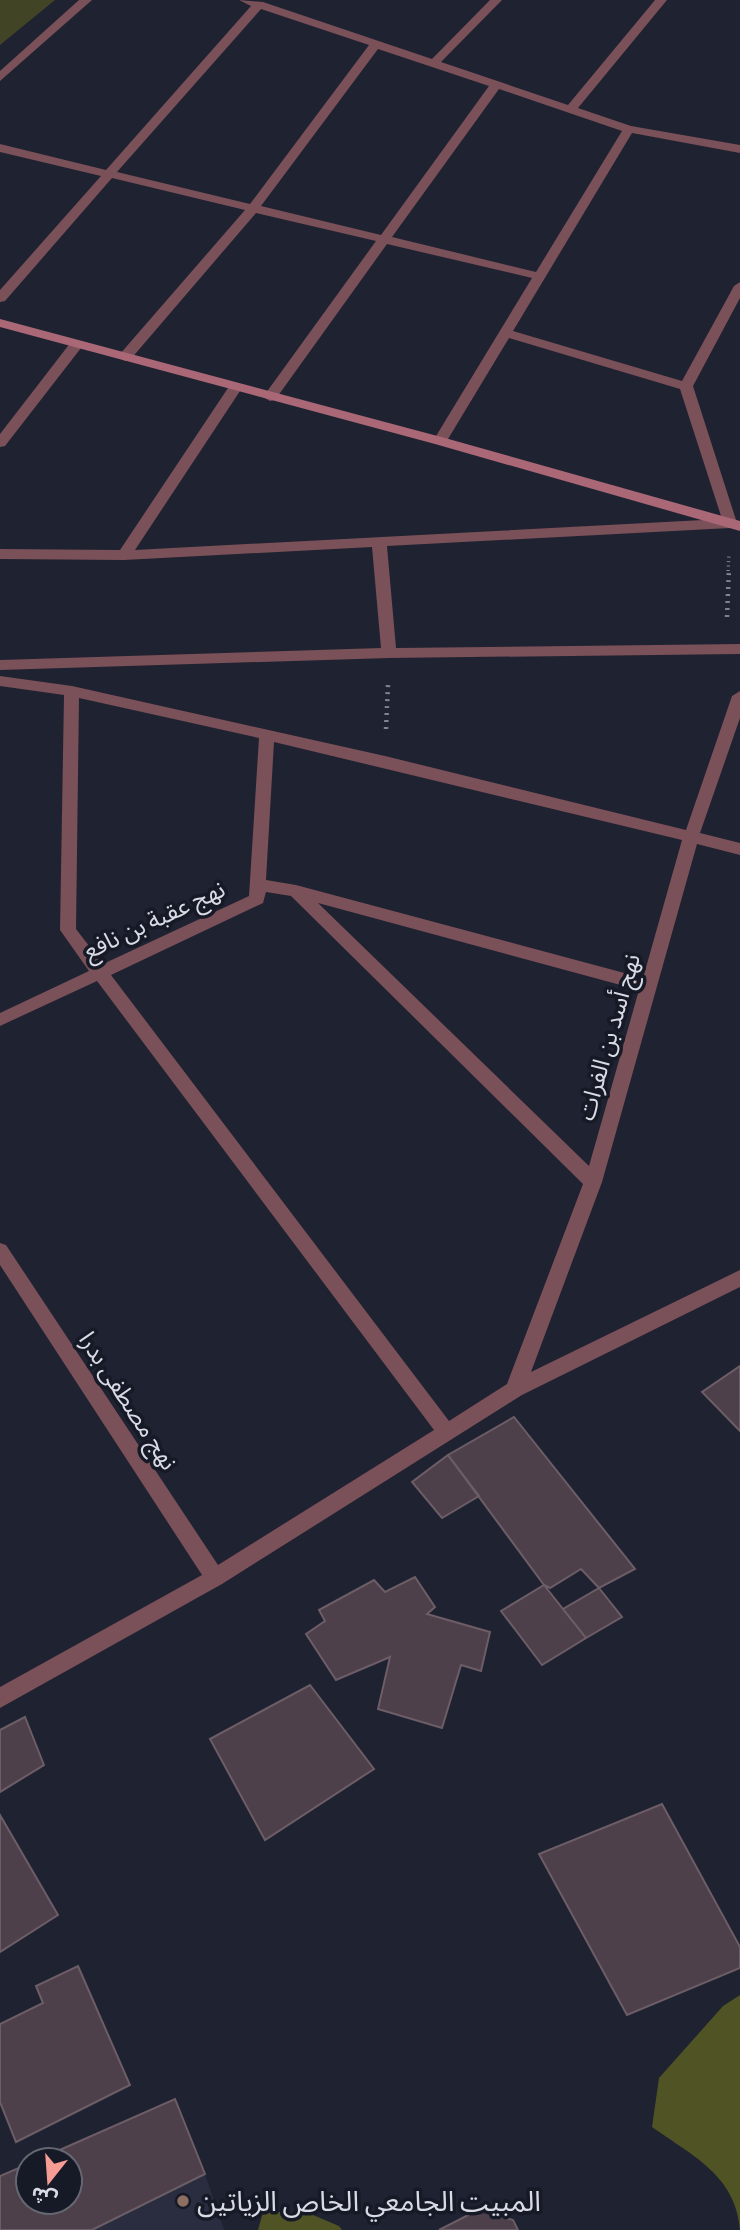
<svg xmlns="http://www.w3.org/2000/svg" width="740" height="2230" viewBox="0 0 740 2230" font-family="Manrope,'Noto Sans Arabic',sans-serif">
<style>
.built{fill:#292d3f}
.green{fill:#414425}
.forest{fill:#505324}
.building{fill:#4e404a;stroke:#6c5d67;stroke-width:2}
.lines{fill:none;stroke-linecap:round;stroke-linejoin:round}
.path-far1{stroke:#81848f;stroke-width:3.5;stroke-dasharray:1 3.5;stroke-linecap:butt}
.path{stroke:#81848f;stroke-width:4.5;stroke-dasharray:2 5;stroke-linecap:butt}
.street{fill:#7a5059;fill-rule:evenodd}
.secondary{fill:#aa6877;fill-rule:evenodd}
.education-dot{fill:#8d6e63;stroke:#161926;stroke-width:2.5}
.labels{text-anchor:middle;stroke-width:7;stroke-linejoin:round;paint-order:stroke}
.street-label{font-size:24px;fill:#d8dae4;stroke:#161926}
.near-poi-label{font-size:28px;fill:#d8dae4;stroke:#161926;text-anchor:start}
</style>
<rect width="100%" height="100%" fill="#1f2230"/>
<path class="built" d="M205,2174L224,2230H92L97,2227Z"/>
<path class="green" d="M0,0H55L0,45Z"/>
<path class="forest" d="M740,1995V2230C736,2176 693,2156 652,2127L659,2078L723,2006Z
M263,2212H306L339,2226L342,2230H258Z"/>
<path class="building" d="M740,1366V1431L702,1392Z
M514,1417L635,1569L599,1588L581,1569L550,1588L544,1585L448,1455Z
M448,1455L479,1496L442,1518L412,1482Z
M415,1577L435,1607L427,1614L490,1632L481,1671L461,1665L442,1728L378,1709L390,1657L336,1680L306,1634L325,1621L319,1610L374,1580L385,1592Z
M544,1585L586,1638L542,1665L501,1611Z
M599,1588L622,1617L586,1638L563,1609Z
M310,1685L374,1769L265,1840L210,1739Z
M25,1717L44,1765L0,1792V1730Z
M662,1804L740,1947V1968L627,2015L539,1854Z
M0,1815L58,1915L0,1952Z
M78,1966L130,2085L16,2142L0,2102V2024L43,2003L36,1986Z
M175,2099L205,2174L92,2230H0V2176L28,2164V2202H70V2160H37Z
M478,2210L513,2220L518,2230H439Z"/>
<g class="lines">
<path class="path-far1" d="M728,571L729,555"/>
<path class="path" d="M727,617L729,569
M386,729L388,685"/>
<path class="street" d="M79,0H92L0,81V71Z
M239,0L263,2L432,59L490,0H502L441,62L568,105L655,0H667L578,108L631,126L740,145V153L632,133L513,331L682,381L734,286L740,282V298L693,386L737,523L730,528L387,546L396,648L740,644V654L389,658L0,670V660L381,648L372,547L124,560L0,559V549L120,550L230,385L235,384L242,388L135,550L722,519L680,389L509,338L445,444H435L433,441L532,278L387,244L275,400L270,401L263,397L376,241L256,213L130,360L125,361L118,357L120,354L245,210L112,178L5,301L0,302V290L101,176L0,152V144L106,170L251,6ZM261,9L369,45L250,204L117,172ZM378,49L489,86L381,235L261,206ZM499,89L622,131L536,272L392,237Z
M76,341L81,342V348L5,446L0,447V434L71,342Z
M0,676L72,686L385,756L686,830L732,696L740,691V718L700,833L740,843V855L697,844L602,1182L531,1372L740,1270V1287L522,1395L222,1584L0,1708V1687L202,1575L0,1265V1243L6,1245L218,1565L434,1430L97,981L0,1026V1013L89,971L60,930L64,695L0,686ZM79,698L259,738L249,896L103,964L76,929ZM274,742L682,840L643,978L296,885L266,880ZM266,892L291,896L583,1184L507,1384L449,1421L111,975L263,903ZM318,903L639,990L589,1166Z"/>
<path class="secondary" d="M0,319L445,438L740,521V531L435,444L0,327Z"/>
</g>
<circle class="education-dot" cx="183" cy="2201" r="7"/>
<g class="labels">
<g class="street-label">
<text transform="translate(154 920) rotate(-25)" y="8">نهج عقبة بن نافع</text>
<text transform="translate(609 1037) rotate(-74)" y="8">نهج أسد بن الفرات</text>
<text transform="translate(128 1401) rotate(57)" y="8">نهج مصطفى بدرا</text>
</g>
<g class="near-poi-label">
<text x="197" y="2211">المبيت الجامعي الخاص الزياتين</text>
</g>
</g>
<g transform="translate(49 2181) rotate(197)"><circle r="33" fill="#161926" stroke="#646672" stroke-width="2"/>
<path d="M0-5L12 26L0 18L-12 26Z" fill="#f59c95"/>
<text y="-10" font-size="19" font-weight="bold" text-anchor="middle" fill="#d8dae4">ش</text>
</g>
</svg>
